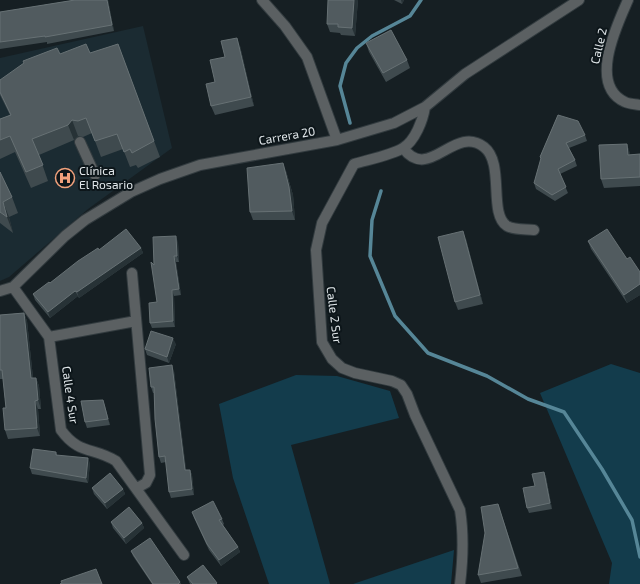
<svg xmlns="http://www.w3.org/2000/svg" width="640" height="584" viewBox="0 0 640 584" font-family="'Exo 2',sans-serif">
<style>
.built{fill:#1b2b32}
.green{fill:#133c4c}
.lines{fill:none;stroke-linecap:round;stroke-linejoin:round}
.stream{stroke:#568697;stroke-width:3.5}
.minor-casing{stroke:#323b3f;stroke-width:12}
.minor{stroke:#5b6062;stroke-width:10}
.wall{fill:#3f4a4e}
.shaded-wall{fill:#273236}
.building{fill:#515b5f;stroke:#677174}
.labels{text-anchor:middle;stroke-width:4;stroke-linejoin:round;paint-order:stroke}
.street-label{font-size:12px;fill:#e1e7ea;stroke:#0d161a}
.poi-label{font-size:12px;fill:#e1e7ea;stroke:#0d161a;text-anchor:start}
</style>
<rect width="100%" height="100%" fill="#161f23"/>
<path class="built" d="M143,26L172,148L88,209L9,277L0,281V58Z"/>
<path class="green" d="M611,364L640,373V584H609L612,563L540,393Z
M296,375L337,376L390,391L399,418L291,445L330,584H269L233,478L219,404Z
M454,550L451,584H353Z"/>
<g class="lines">
<path class="stream" d="M350,123L340,86L346,63L357,48L372,36L410,16L421,0
M381,191L372,220L370,256L395,316L428,353L487,376L528,399L564,412L602,469L632,520L640,557"/>
<defs>
<path id="minor" d="M262,0L285,26L307,57L337,140
M628,0C617,25 588,85 625,102C629,104 635,104 640,105
M425,107C423,120 415,141 403,148C392,155 367,160 354,164L322,223L316,250L322,342L332,359L342,368L355,373L392,381L401,385L407,394L415,415L460,510C464,535 463,559 460,584
M80,142L95,175
M403,148C429,183 454,124 484,147C505,163 488,214 507,226C514,230 527,229 534,230
M132,273L150,475L146,483L137,488
M13,287L49,337L61,430C79,455 94,447 116,461L184,555
M0,291L13,287L65,236L85,220L131,192L160,179L200,165L337,140L394,123L425,107L465,74L579,0
M49,337L136,321"/>
</defs>
<use href="#minor" class="minor-casing"/>
<use href="#minor" class="minor"/>
</g>
<path class="wall" d="M75,0H108L114,31L47,44V42L0,49V12Z
M358,0L355,36L341,35L340,33L330,32L327,24Z
M394,0H404L402,4Z
M366,43L407,60L410,68L386,82L369,52Z
M118,44L160,157L138,168L136,165L130,167L123,149L101,157L92,133L83,137L78,136L74,140L39,155L48,181L31,188L15,152L0,159V119L10,115L0,95V80L60,54L90,53Z
M240,46L254,106L215,115L211,106L215,82L225,57Z
M558,115L585,135L587,141L569,148L575,160L577,166L560,174L568,193L555,201L536,189L534,183L541,160L540,157Z
M627,144L630,155L640,154V186L604,188L601,179Z
M286,171L293,195L295,220H253L250,212Z
M0,172L12,197L18,213L9,217L13,233L0,223Z
M466,239L483,304L458,310L455,302Z
M588,241L640,272V295L627,303L591,249Z
M178,242L179,262H176L181,295L174,296L175,327L152,328L150,323L157,302L154,265Z
M141,248L143,253L79,298L78,296L50,318L35,300L33,294L50,283L99,250Z
M24,313L27,321L33,378H36L39,386L41,409H38L40,436L8,439L5,430L6,408L3,379H0V315Z
M176,344L169,363L147,355L145,349Z
M174,371L186,470H190L192,475L194,495L171,498L169,492L166,462L161,463L159,457L154,393H153L151,387Z
M103,400L105,406L110,425L87,428L85,422Z
M56,452L57,455L90,463L88,483L32,474L30,468Z
M544,472L546,477L552,509L529,513L527,508L535,486Z
M92,488L123,489L125,494L107,509L94,494Z
M498,504L522,576L481,583L478,575Z
M192,512L222,519L224,524L223,525L238,547L240,552L221,566L209,550L194,518Z
M111,522L142,523L144,528L126,544L113,528Z
M131,551L180,582L181,584H152L133,556Z
M187,577L218,584H190Z"/>
<path class="shaded-wall" d="M107,0H108L114,31L112,25Z
M354,0H358L355,36L352,28Z
M401,0H404L402,4Z
M237,38L240,46L254,106L251,97Z
M72,120L78,136L74,140L68,125Z
M627,144L630,153L631,163L628,155Z
M283,163L286,171L293,195L295,220L292,211Z
M3,202L9,217L13,233L7,217Z
M463,231L466,239L483,304L480,295Z
M176,236L178,242L179,262L177,256Z
M141,248L143,253L79,298L77,292Z
M174,256L176,262L181,295L179,289Z
M640,284V295L627,303L624,295Z
M172,290L174,296L175,327L173,321Z
M75,291L78,296L50,318L48,312Z
M24,313L27,321L34,387L31,378Z
M173,338L176,344L169,363L167,357Z
M172,365L174,371L187,476L185,470Z
M36,378L39,386L41,409L38,400Z
M103,400L105,406L110,425L108,419Z
M35,401L38,409L40,436L37,428Z
M88,458L90,463L88,483L86,478Z
M190,470L192,475L194,495L192,489Z
M544,472L546,477L552,509L550,503Z
M123,489L125,494L107,509L105,503Z
M142,523L144,528L126,544L124,538Z
M238,547L240,552L221,566L219,560Z"/>
<path class="building" d="M75,0H107L112,25L45,37V36L0,42V12Z
M328,0H354L352,28L338,27V24H327Z
M391,30L407,60L383,73L366,43Z
M237,38L251,97L211,106L206,84L215,82L210,60L225,57L221,41Z
M86,44L90,53L118,44L154,141L132,153L130,149L124,152L117,134L95,141L86,118L78,121L72,120L68,125L32,139L43,165L26,172L10,136L0,140V119L11,115L0,92V80L24,63L23,61L57,48L60,54Z
M558,115L578,121L585,135L566,143L575,160L558,169L566,187L552,195L534,183L541,158L540,157Z
M627,144L628,155L640,154V177L601,179L599,145Z
M283,163L289,187L292,211L250,212L247,168Z
M0,172L12,197L3,202L7,217L0,212Z
M126,229L141,248L77,292L75,291L48,312L33,294L49,282L50,283L78,261L98,248L99,250Z
M607,229L627,259L630,257L640,272V284L624,295L588,241Z
M463,231L480,295L455,302L438,237Z
M176,236L177,256H174L179,289L172,290L173,321L150,323L149,303L157,302L151,262L154,265L153,237Z
M24,313L31,378H36L38,400L35,401L37,428L5,430L3,408H6L2,370H0V315Z
M151,331L173,338L167,357L145,349Z
M172,365L185,470H190L192,489L169,492L165,456L159,457L155,419L154,387H151L149,368Z
M103,400L108,419L85,422L81,401Z
M33,449L56,452V455L88,458L86,478L30,468Z
M544,472L550,503L527,508L523,488L535,486L532,474Z
M110,473L123,489L105,503L92,488Z
M213,501L222,519L219,520L238,547L219,560L207,544L192,512Z
M498,504L518,568L478,575L485,533L481,507Z
M129,507L142,523L124,538L111,522Z
M150,538L180,582L178,584H153L131,551Z
M203,565L217,583L216,584H193L187,577Z
M96,569L102,584H60L62,583L61,581Z"/>
<defs>
<symbol id="hospital-ring" viewBox="-11 -11 22 22"><circle r="9.5" fill="#0d161a" stroke="#f1a17c" stroke-width="1.5"/><path d="M-5-5h3v3.5h4V-5h3V5h-3V1.5h-4V5h-3Z" fill="#f1a17c"/></symbol>
</defs>
<g fill-rule="evenodd">
<use href="#hospital-ring" x="54" y="167" width="22" height="22"/>
</g>
<g class="labels">
<g class="street-label">
<text transform="translate(599 46) rotate(-77)" y="4">Calle 2</text>
<text transform="translate(287 136) rotate(-10)" y="4">Carrera 20</text>
<text transform="translate(334 315) rotate(83)" y="4">Calle 2 Sur</text>
<text transform="translate(70 395) rotate(82)" y="4">Calle 4 Sur</text>
</g>
<g class="poi-label">
<text x="79" y="175">Clínica<tspan x="79" dy="14">El Rosario</tspan></text>
</g>
</g>
</svg>
